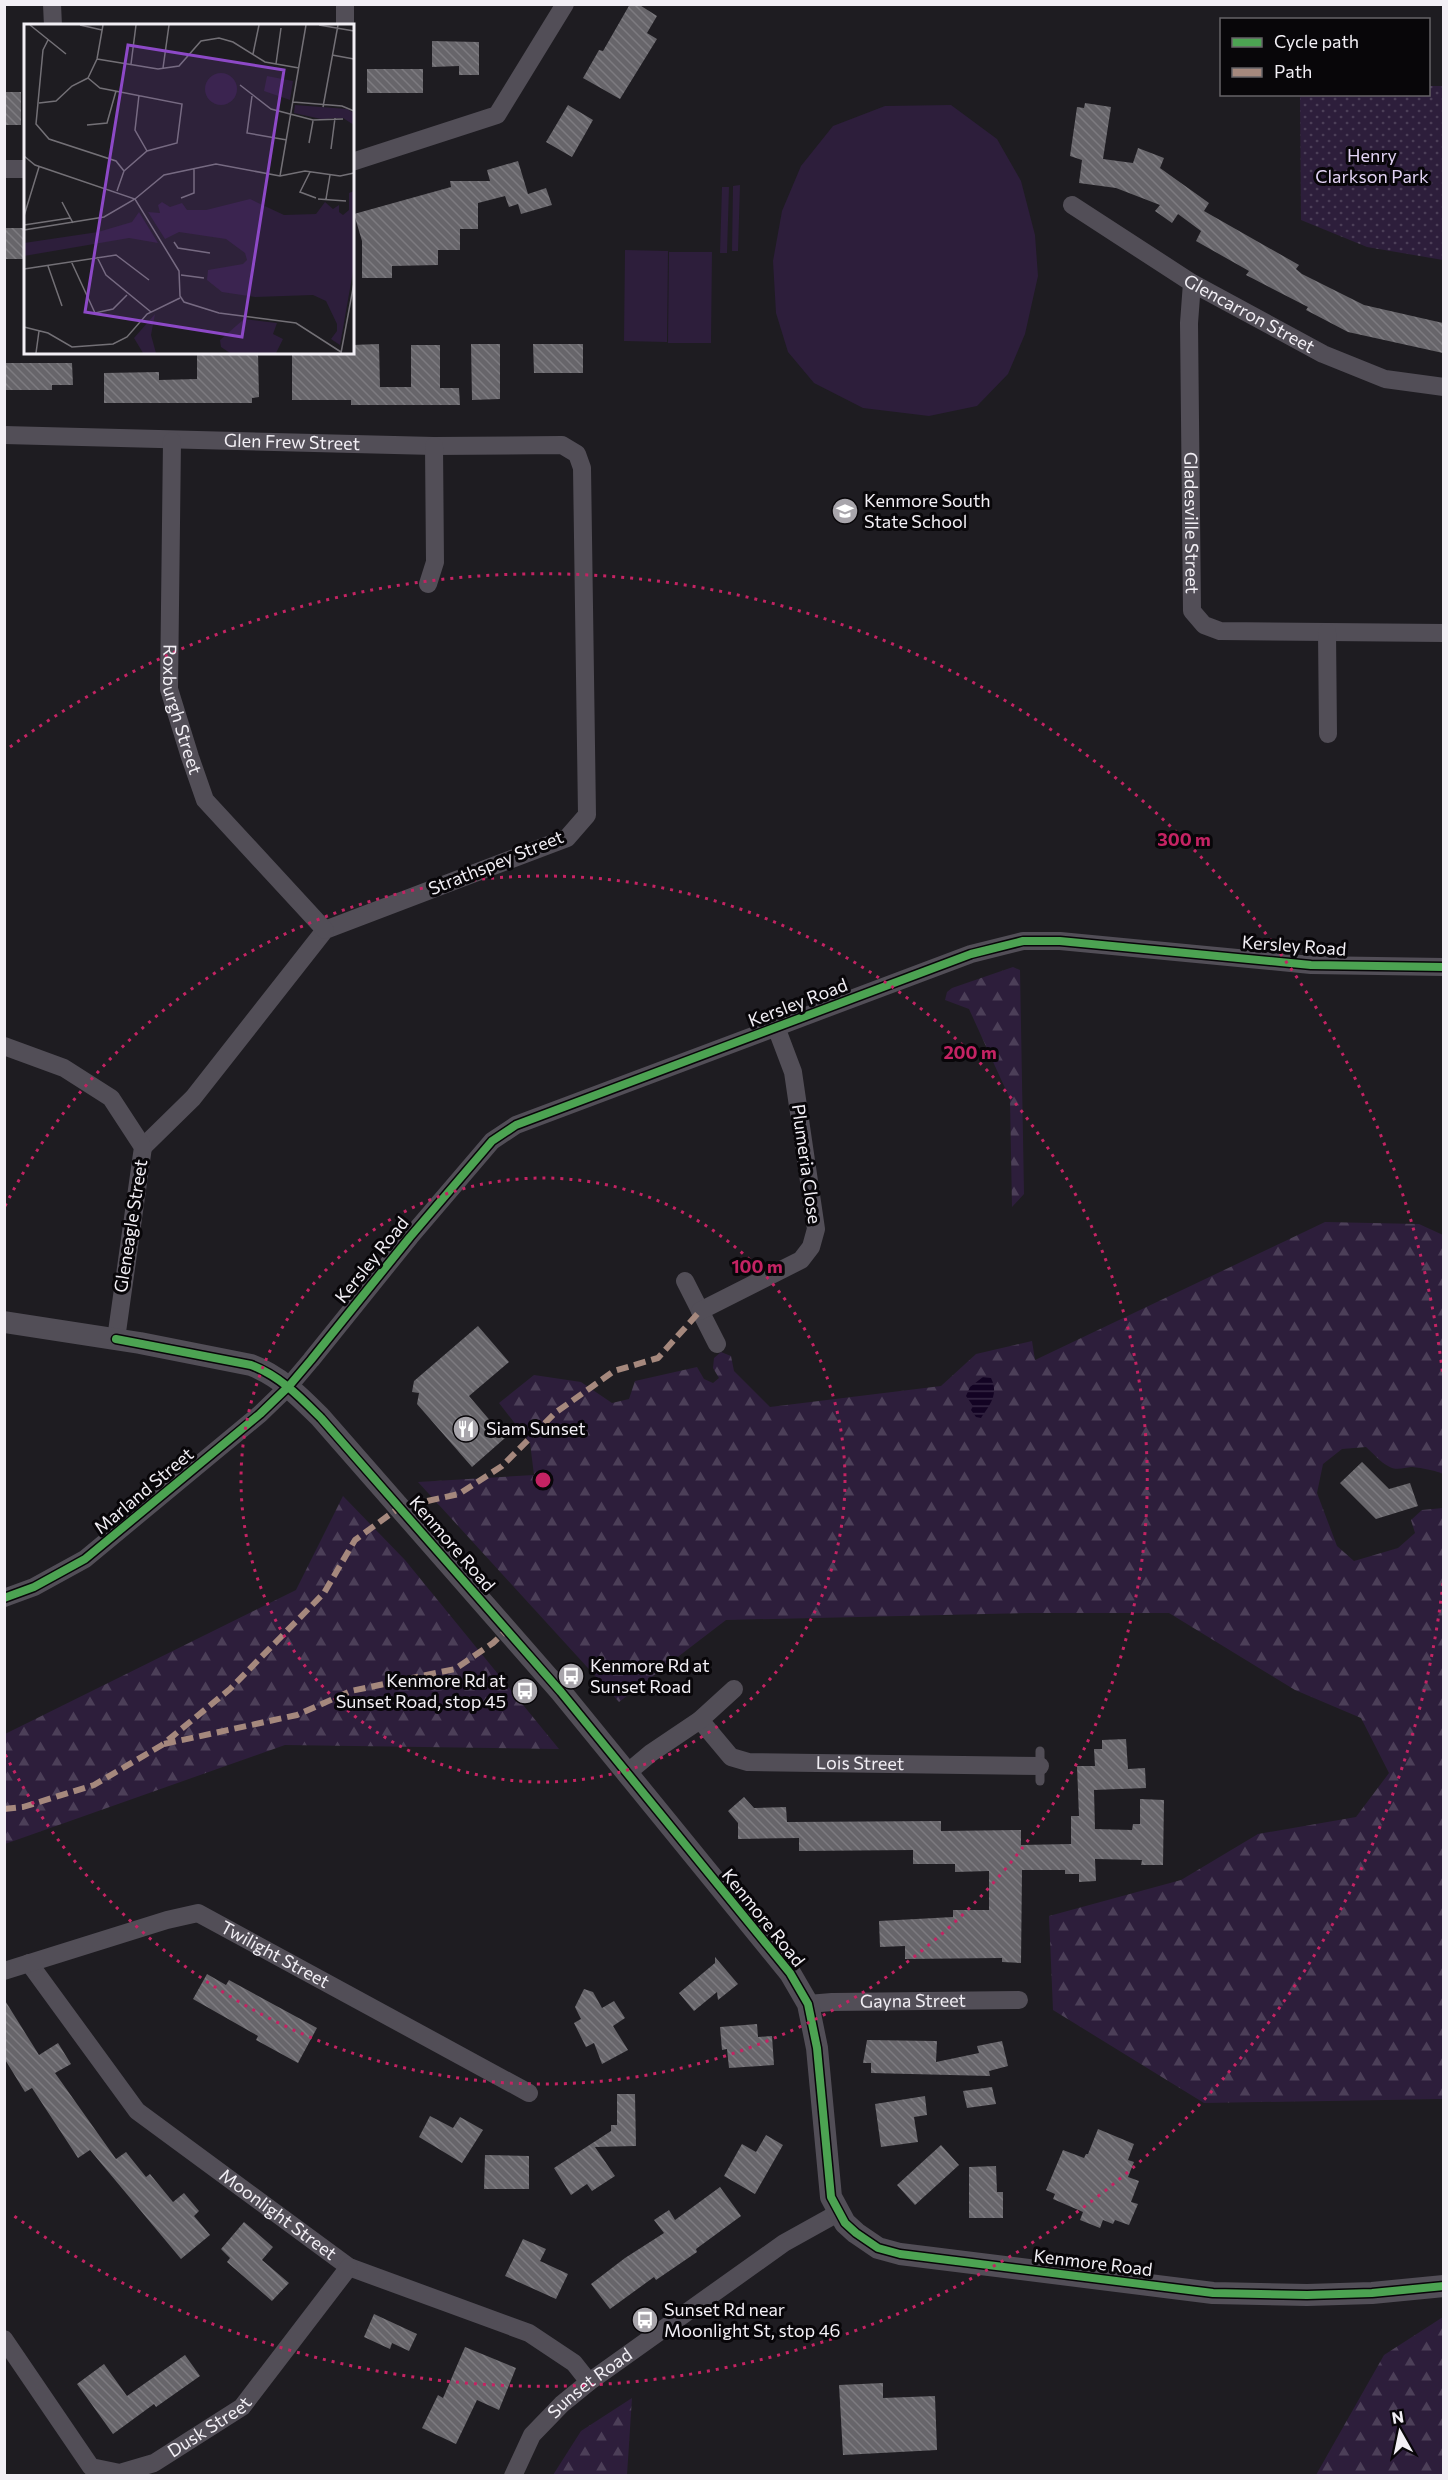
<svg xmlns="http://www.w3.org/2000/svg" width="1448" height="2480" viewBox="0 0 1448 2480" font-family="Commissioner,sans-serif">
<style>
.forest{fill:url(#forest-firs)}
.park{fill:url(#park-dots)}
.pitch{fill:#2d1e3b}
.water{fill:url(#water-rules)}
.building{fill:url(#building-back-hatch)}
.lines{fill:none;stroke-linecap:round;stroke-linejoin:round}
.service{stroke:#524e57;stroke-width:9}
.minor{stroke:#524e57;stroke-width:18}
.tertiary{stroke:#524e57;stroke-width:22}
.quiet{stroke:#a5887d;stroke-width:6;stroke-dasharray:12 6;stroke-linecap:butt}
.cycleway-casing{stroke:#080609;stroke-width:11}
.cycleway{stroke:#4ca352;stroke-width:8}
.ring{fill:none;stroke:#c42363;stroke-width:3;stroke-dasharray:3 6}
.labels{text-anchor:middle;stroke-width:6;stroke-linejoin:round;paint-order:stroke}
.park-label{font-size:18px;fill:#e2d3f4;stroke:#080609}
.street-label{font-size:18px;fill:#f2eff5;stroke:#080609}
.poi-label{font-size:18px;fill:#f2eff5;stroke:#080609;text-anchor:start}
.inset-road{fill:none;stroke:#737076;stroke-width:1.5}
.view{fill:#8d49c7;fill-opacity:0.15;stroke:#8d49c7;stroke-width:3}
.inset-edge{fill:none;stroke:#f2eff5;stroke-width:3}
.centre{fill:#c42363;stroke:#080609;stroke-width:3}
.ring-label{font-size:18px;text-anchor:middle;font-weight:bold;fill:#c42363;stroke:#080609;stroke-width:6;stroke-linejoin:round;paint-order:stroke}
</style>
<defs>
<pattern id="forest-firs" width="22" height="20" patternUnits="userSpaceOnUse" patternTransform="scale(1.5)"><rect width="22" height="20" fill="#2d1e3b"/><path d="M5 1l3.5 6h-7zM16 11l3.5 6h-7z" fill="#4c3f58"/></pattern>
<pattern id="park-dots" width="8" height="8" patternUnits="userSpaceOnUse" patternTransform="scale(1.5)"><rect width="8" height="8" fill="#2d1e3b"/><path d="M2 2h.1M6 6h.1" fill="none" stroke="#4c3f58" stroke-width="1.8" stroke-linecap="round"/></pattern>
<pattern id="water-rules" width="6" height="5" patternUnits="userSpaceOnUse" patternTransform="scale(1.5)"><rect width="6" height="5" fill="#130323"/><path d="M0 2.5h6" fill="none" stroke="#362844"/></pattern>
<pattern id="building-back-hatch" width="6" height="6" patternUnits="userSpaceOnUse" patternTransform="scale(1.5)"><rect width="6" height="6" fill="#67656a"/><path d="M-1 5l2 2M0 0l6 6M5-1l2 2" fill="none" stroke="#7d7b80"/></pattern>
</defs>
<rect width="100%" height="100%" fill="#1e1c21"/>
<path class="forest" d="M1013,967L1020,970L1024,1194L1012,1207L1010,1099L969,1009L945,1000L947,992L952,988Z
M1325,1222L1419,1224L1443,1235V1474C1438,1471 1418,1467 1411,1467C1404,1468 1395,1471 1388,1466C1380,1462 1373,1453 1366,1447L1342,1449L1323,1464L1317,1493L1337,1546L1354,1561L1398,1548L1415,1533L1411,1520L1422,1510L1443,1508V2099L1204,2103L1053,2010L1049,1916L1181,1880L1258,1834L1356,1817L1389,1773L1361,1718L1295,1690L1169,1613H1029L726,1620L619,1702L418,1482L534,1475L530,1443L499,1403L534,1375L581,1382L612,1403L629,1399L635,1381L697,1367L704,1379L713,1383L719,1378L713,1368L714,1358L721,1352L731,1356L734,1371L770,1407L941,1386L976,1354L1032,1341L1035,1360Z
M343,1496L405,1560L559,1749L285,1745L5,1844V1734L296,1590Z
M1443,2317V2475H1316L1384,2355Z
M632,2398L627,2475H553L581,2431Z"/>
<path class="park" d="M1429,86H1443V260L1367,247L1301,220L1300,95L1428,94Z"/>
<path class="pitch" d="M951,105L997,139L1021,181L1035,235L1038,276L1025,334L1008,374L977,406L929,416L863,408L814,383L788,352L776,313L773,261L782,211L801,166L833,126L885,106Z
M740,185L738,251H732L733,186Z
M722,187H729L727,253H720Z
M625,250L668,251L667,342L624,341Z
M669,252H712L711,343H668Z"/>
<path class="water" d="M983,1377L991,1378C999,1394 990,1405 981,1418L976,1417L971,1410L973,1406L966,1396L970,1387Z"/>
<path class="building" d="M630,4H638L657,16L647,33L657,39L620,99L583,78L599,50L603,51Z
M432,41L479,42V75H459V66L432,67Z
M367,69H423V93H367Z
M4,92H21V125H4Z
M1085,103L1111,107L1103,159L1133,163L1138,148L1164,158L1160,168L1209,203L1204,211L1299,265L1296,269L1302,274L1364,305L1443,323V353L1348,332L1306,310L1308,307L1246,275L1249,271L1196,241L1201,231L1178,214L1172,223L1155,211L1160,205L1116,188L1079,183L1082,160L1070,156L1077,107L1084,108Z
M568,105L593,120L572,157L546,142Z
M518,161L528,194L546,188L552,205L521,214L518,204L509,207L505,196L478,203V229H460V250H438V265L392,266V278H362V241L354,214L451,187L450,181H490L487,170Z
M4,228H26V259H4Z
M379,344L380,387H411V345H440V388H459L460,405H351V400H292V352H352V345Z
M471,344H500V399L472,400Z
M533,344H583V373H534Z
M197,352H258L259,397L252,398V403H104V373L159,372V380L197,379Z
M4,363H72L73,385H52V390H4Z
M478,1326L509,1362L469,1396L505,1438L472,1467L417,1404L419,1393L412,1392L414,1381Z
M1362,1462L1389,1489L1410,1483L1418,1506L1376,1519L1340,1483Z
M1126,1739L1128,1769L1145,1768L1146,1788L1094,1790L1095,1829L1132,1830L1133,1824H1140V1799L1164,1800L1163,1865H1141L1142,1860L1095,1859L1096,1881L1079,1882V1874H1065V1870H1022L1021,1963L1002,1962V1958L905,1959V1946L880,1947L879,1921L953,1917V1910H989V1871L955,1872V1864H913V1850L799,1851V1838L738,1839V1823L728,1811L744,1797L754,1808L786,1807L787,1822L941,1821V1831L1021,1830V1845L1071,1844V1816H1079L1077,1766H1095L1094,1749H1102V1740Z
M715,1957L738,1984L718,2000L717,1992L694,2011L679,1993L715,1963Z
M207,1974L226,1985L229,1980L317,2028L298,2063L256,2040L258,2036L193,1999Z
M584,1989L593,1992L602,2008L614,2001L625,2018L613,2026L628,2050L602,2064L594,2043L586,2047L574,2023L581,2019L575,2007Z
M4,1999L39,2055L58,2043L71,2064L55,2073L116,2159L126,2152L146,2177L150,2174L173,2202L184,2193L199,2211L194,2216L210,2235L181,2259L90,2150L78,2158L32,2088L25,2092L4,2058Z
M757,2024L758,2037L772,2036L774,2065L729,2068L727,2049L722,2050L720,2027Z
M867,2040L937,2041L936,2062L979,2053L977,2046L1002,2041L1008,2066L989,2071L990,2076L871,2073V2063H863Z
M992,2087L996,2104L967,2108L963,2091Z
M617,2094H635L636,2146L595,2147L615,2176L592,2191L587,2184L571,2195L554,2168L611,2131V2125H617Z
M925,2096L927,2115L914,2117L918,2142L881,2147L875,2104Z
M430,2116L453,2128L460,2117L483,2130L462,2163L419,2137Z
M1098,2129L1134,2144L1128,2160L1134,2162L1128,2177L1139,2181L1131,2202L1138,2204L1129,2225L1115,2220L1113,2224L1103,2220L1100,2228L1080,2220L1083,2212L1053,2199L1055,2194L1046,2190L1063,2150L1084,2158L1086,2154H1088Z
M766,2135L783,2145L755,2194L724,2176L742,2144L756,2152Z
M941,2145L959,2165L915,2205L897,2185Z
M485,2155L529,2156V2189H484Z
M996,2166L997,2192H1003V2218H969V2167Z
M720,2187L741,2216L696,2249L697,2252L656,2280L654,2277L610,2309L591,2284L625,2258L664,2233L654,2220L669,2210L675,2220Z
M244,2222L273,2247L262,2260L289,2283L272,2301L227,2262L230,2258L221,2249Z
M523,2239L546,2249L540,2261L568,2274L556,2299L505,2276Z
M374,2314L417,2334L409,2351L392,2343L390,2349L364,2337Z
M465,2347L516,2368L499,2410L477,2400L456,2444L422,2428L438,2395L443,2398Z
M185,2355L200,2376L156,2407L154,2404L113,2434L77,2384L104,2364L127,2396Z
M883,2383V2398L935,2396L937,2450L843,2455L839,2385Z"/>
<g class="lines">
<path class="service" d="M1040,1781V1751"/>
<g class="minor">
<path d="M52,4L53,26"/>
<path d="M345,4V26"/>
<path d="M352,162L497,115L565,4"/>
<path d="M4,169H26"/>
<path id="s1" d="M1072,205L1192,283L1323,354L1385,379L1444,387"/>
<path id="s2" d="M1192,283L1189,323L1192,611L1204,625L1220,631L1444,633"/>
<path id="s3" d="M4,435L434,446L562,445L577,454L582,468L587,815L567,838L325,930L193,1098L143,1147"/>
<path id="s4" d="M172,441L169,689L190,757L205,800L325,930"/>
<path d="M428,584L435,562L434,446"/>
<path d="M1327,632L1328,734"/>
<path d="M4,1046L64,1068L111,1098L143,1147L116,1339"/>
<path d="M685,1281L717,1344"/>
<path d="M700,1311L801,1260L811,1247L816,1229L793,1072L776,1027"/>
<path d="M4,1598L34,1587L85,1559L260,1414L289,1386L311,1360L410,1237L492,1141L516,1125L971,954L1023,941H1060L1311,965L1444,967"/>
<path id="s5" d="M700,1720L731,1757L748,1762L1040,1766"/>
<path d="M626,1774L651,1753L700,1720L734,1689"/>
<path id="s6" d="M29,1963L137,2111L349,2267L529,2333L574,2363L589,2382"/>
<path id="s7" d="M4,1971L167,1920L198,1913L529,2093"/>
<path id="s8" d="M808,2004L832,2002L1019,2000"/>
<path id="s9" d="M4,2339L91,2467L120,2473L154,2463L242,2407L349,2267"/>
<path id="s10" d="M513,2476L532,2435L562,2404L589,2382L784,2243L838,2213"/>
</g>
<path class="tertiary" d="M4,1322L140,1343L251,1365C280,1376 300,1397 321,1418L561,1692L790,1973L808,2004L817,2048L831,2197L845,2223L856,2233L878,2248L900,2254L1213,2293L1307,2295L1372,2293L1444,2286"/>
<path class="quiet" d="M164,1744L297,1715L351,1691L455,1669L493,1643L508,1629
M4,1809L23,1807L94,1785L162,1745L230,1689L324,1593L355,1540L400,1507L459,1494L502,1466L555,1413L614,1371L658,1358L700,1311"/>
<defs>
<path id="cycleway" d="M116,1339L251,1365C280,1376 300,1397 321,1418L561,1692L790,1973L808,2004L817,2048L831,2197L845,2223L856,2233L878,2248L900,2254L1213,2293L1307,2295L1372,2293L1444,2286
M4,1598L34,1587L85,1559L260,1414L289,1386L311,1360L410,1237L492,1141L516,1125L971,954L1023,941H1060L1311,965L1444,967"/>
</defs>
<use href="#cycleway" class="cycleway-casing"/>
<use href="#cycleway" class="cycleway"/>
</g>
<g class="ring">
<circle cx="543" cy="1480" r="302"/>
<path d="M5 1206A604 604 0 1 1 5 1754"/>
<path d="M1443 1583A906 906 0 0 1 10 2213M10 747A906 906 0 0 1 1443 1377"/>
</g>
<defs>
<symbol id="school-disc" viewBox="-11 -11 22 22"><circle r="9.5" fill="#a8a5ab" stroke="#080609"/><path d="M0-5L7-2L0 1L-7-2ZM-4 1L0 2.5L4 1V4Q0 6-4 4Z" fill="#fff"/></symbol>
<symbol id="restaurant-disc" viewBox="-11 -11 22 22"><circle r="9.5" fill="#a8a5ab" stroke="#080609"/><path d="M-5-6h1v4h1v-4h1v4h1v-4h1v5L-1.5 .5V6h-2V.5L-5-1ZM5-6V6H3V1.5H1.5Q1.5-4 5-6Z" fill="#fff"/></symbol>
<symbol id="bus-disc" viewBox="-11 -11 22 22"><circle r="9.5" fill="#a8a5ab" stroke="#080609"/><path d="M-5-6H5V4H4V6H2V4H-2V6H-4V4H-5ZM-3.5-4V0h7V-4ZM-3.5 1.2v1.5H-2V1.2ZM2 1.2v1.5H3.5V1.2Z" fill="#fff"/></symbol>
</defs>
<g fill-rule="evenodd">
<use href="#school-disc" x="830" y="496" width="30" height="30"/>
<use href="#restaurant-disc" x="451" y="1414" width="30" height="30"/>
<use href="#bus-disc" x="556" y="1661" width="30" height="30"/>
<use href="#bus-disc" x="510" y="1676" width="30" height="30"/>
<use href="#bus-disc" x="630" y="2305" width="30" height="30"/>
</g>
<g class="labels">
<g class="park-label">
<text x="1372" y="162">Henry<tspan x="1372" dy="21">Clarkson Park</tspan></text>
</g>
<g class="street-label">
<text dy="6" stroke="none"><textPath href="#s1" startOffset="208">Glencarron Street</textPath></text>
<text dy="6" stroke="none"><textPath href="#s3" startOffset="288">Glen Frew Street</textPath></text>
<text dy="6" stroke="none"><textPath href="#s2" startOffset="240">Gladesville Street</textPath></text>
<text dy="6" stroke="none"><textPath href="#s4" startOffset="270">Roxburgh Street</textPath></text>
<text transform="translate(496 863) rotate(-22)" y="6">Strathspey Street</text>
<text transform="translate(1294 946) rotate(4)" y="6">Kersley Road</text>
<text transform="translate(798 1003) rotate(-21)" y="6">Kersley Road</text>
<text transform="translate(806 1164) rotate(82)" y="6">Plumeria Close</text>
<text transform="translate(131 1226) rotate(-81)" y="6">Gleneagle Street</text>
<text transform="translate(372 1260) rotate(-51)" y="6">Kersley Road</text>
<text transform="translate(144 1491) rotate(-40)" y="6">Marland Street</text>
<text transform="translate(452 1544) rotate(49)" y="6">Kenmore Road</text>
<text dy="6" stroke="none"><textPath href="#s5" startOffset="178">Lois Street</textPath></text>
<text transform="translate(763 1918) rotate(51)" y="6">Kenmore Road</text>
<text dy="6" stroke="none"><textPath href="#s7" startOffset="290">Twilight Street</textPath></text>
<text dy="6" stroke="none"><textPath href="#s8" startOffset="105">Gayna Street</textPath></text>
<text dy="6" stroke="none"><textPath href="#s6" startOffset="358">Moonlight Street</textPath></text>
<text transform="translate(1093 2263) rotate(7)" y="6">Kenmore Road</text>
<text dy="6" stroke="none"><textPath href="#s10" startOffset="123">Sunset Road</textPath></text>
<text dy="6" stroke="none"><textPath href="#s9" startOffset="286">Dusk Street</textPath></text>
</g>
<g class="poi-label">
<text x="864" y="507">Kenmore South<tspan x="864" dy="21">State School</tspan></text>
<text x="486" y="1435">Siam Sunset</text>
<text x="590" y="1672">Kenmore Rd at<tspan x="590" dy="21">Sunset Road</tspan></text>
<text x="506" y="1687" text-anchor="end">Kenmore Rd at<tspan x="506" dy="21">Sunset Road, stop 45</tspan></text>
<text x="664" y="2316">Sunset Rd near<tspan x="664" dy="21">Moonlight St, stop 46</tspan></text>
</g>
</g>
<g transform="translate(24 24)">
<rect width="330" height="330" fill="#1e1c21"/>
<path d="M330,167V242L316,321L307,315L313,307V300L302,277L289,271L231,273L198,268L183,256L184,246L219,240L223,236L221,229L202,215L155,208L141,215L124,188L136,189L134,181L138,178L146,183L158,179L163,186H182L226,175L260,191L292,190L301,178L309,185L315,181V188L319,191L325,186V169ZM115,188L134,219L105,214L0,232V219L74,208L108,198ZM131,290L127,311L132,329H119L110,314ZM220,295L253,299L249,310L259,315L252,329H206L197,323L196,316Z" fill="#2d1e3b"/>
<path d="M243,52L269,57L266,76L240,67ZM271,81L323,85L330,89V101L319,94L297,95L270,89Z" fill="#2d1e3b"/>
<path d="M181 65a16 16 0 1 1 32 0a16 16 0 1 1-32 0Z" fill="#2d1e3b"/>
<path class="inset-road" d="M6,1L42,30M56,1L78,6M295,1L330,7M24,16L19,26L12,100L25,115L92,137L100,147L93,167M229,30L235,1M308,31L330,35M73,35L134,45L155,42L177,17L195,14L209,18L241,38L275,44M107,40L112,1M252,40L257,4M139,44L145,1M64,54L76,64L158,80L153,119L123,127L100,147M64,54L73,35L79,1M216,61L247,85L289,96L319,95M115,71L111,106L123,127M228,72L223,109L263,116M269,78L318,82L330,87M15,79L32,77L48,62L64,54M299,83L314,1M63,101L83,99L92,67M285,119L289,97M307,125L311,94M0,132L11,141L111,175L155,247L156,272L160,278L195,289L272,299L317,328M286,148L276,168L292,174M256,152L282,1M157,174L170,169V145M294,175L322,177M302,175L306,151M38,178L49,199M0,192L15,143M0,201L46,194M0,206L80,193L111,175L140,151L192,140L256,152L281,147L316,152L330,149M150,218L154,224L186,229M73,233L82,251L127,288M47,237L71,289L89,285L103,271M24,242L38,282M0,245L92,231L125,256M157,251L180,254M0,303L24,309L48,323L89,320L103,313L123,290L156,274M12,329L15,307M317,329L330,259"/>
<path class="view" d="M104,21L260,46L218,313L61,288Z"/>
<rect width="330" height="330" class="inset-edge"/>
</g>
<circle cx="543" cy="1480" r="9" class="centre"/>
<g class="ring-label">
<text x="1184" y="846">300 m</text>
<text x="970" y="1059">200 m</text>
<text x="757" y="1273">100 m</text>
</g>
<rect width="1448" height="2480" fill="none" stroke="#f2eff5" stroke-width="12"/>
<rect x="1220" y="18" width="210" height="78" fill="#080609" stroke="#666367" stroke-width="1.5"/>
<rect x="1232" y="38" width="30" height="9" fill="#4ca352" stroke="#666367" stroke-width="1.5"/>
<text x="1274" y="48" font-size="18" fill="#f2eff5">Cycle path</text>
<rect x="1232" y="68" width="30" height="9" fill="#a5887d" stroke="#666367" stroke-width="1.5"/>
<text x="1274" y="78" font-size="18" fill="#f2eff5">Path</text>
<g transform="translate(1400 2432) rotate(351)" stroke="#080609" stroke-width="4.5" paint-order="stroke">
<path d="M0-4.5L10 22L0 15L-10 22Z" fill="#f2eff5"/>
<text y="-9" font-size="16" font-weight="bold" text-anchor="middle" fill="#f2eff5">N</text>
</g>
</svg>
